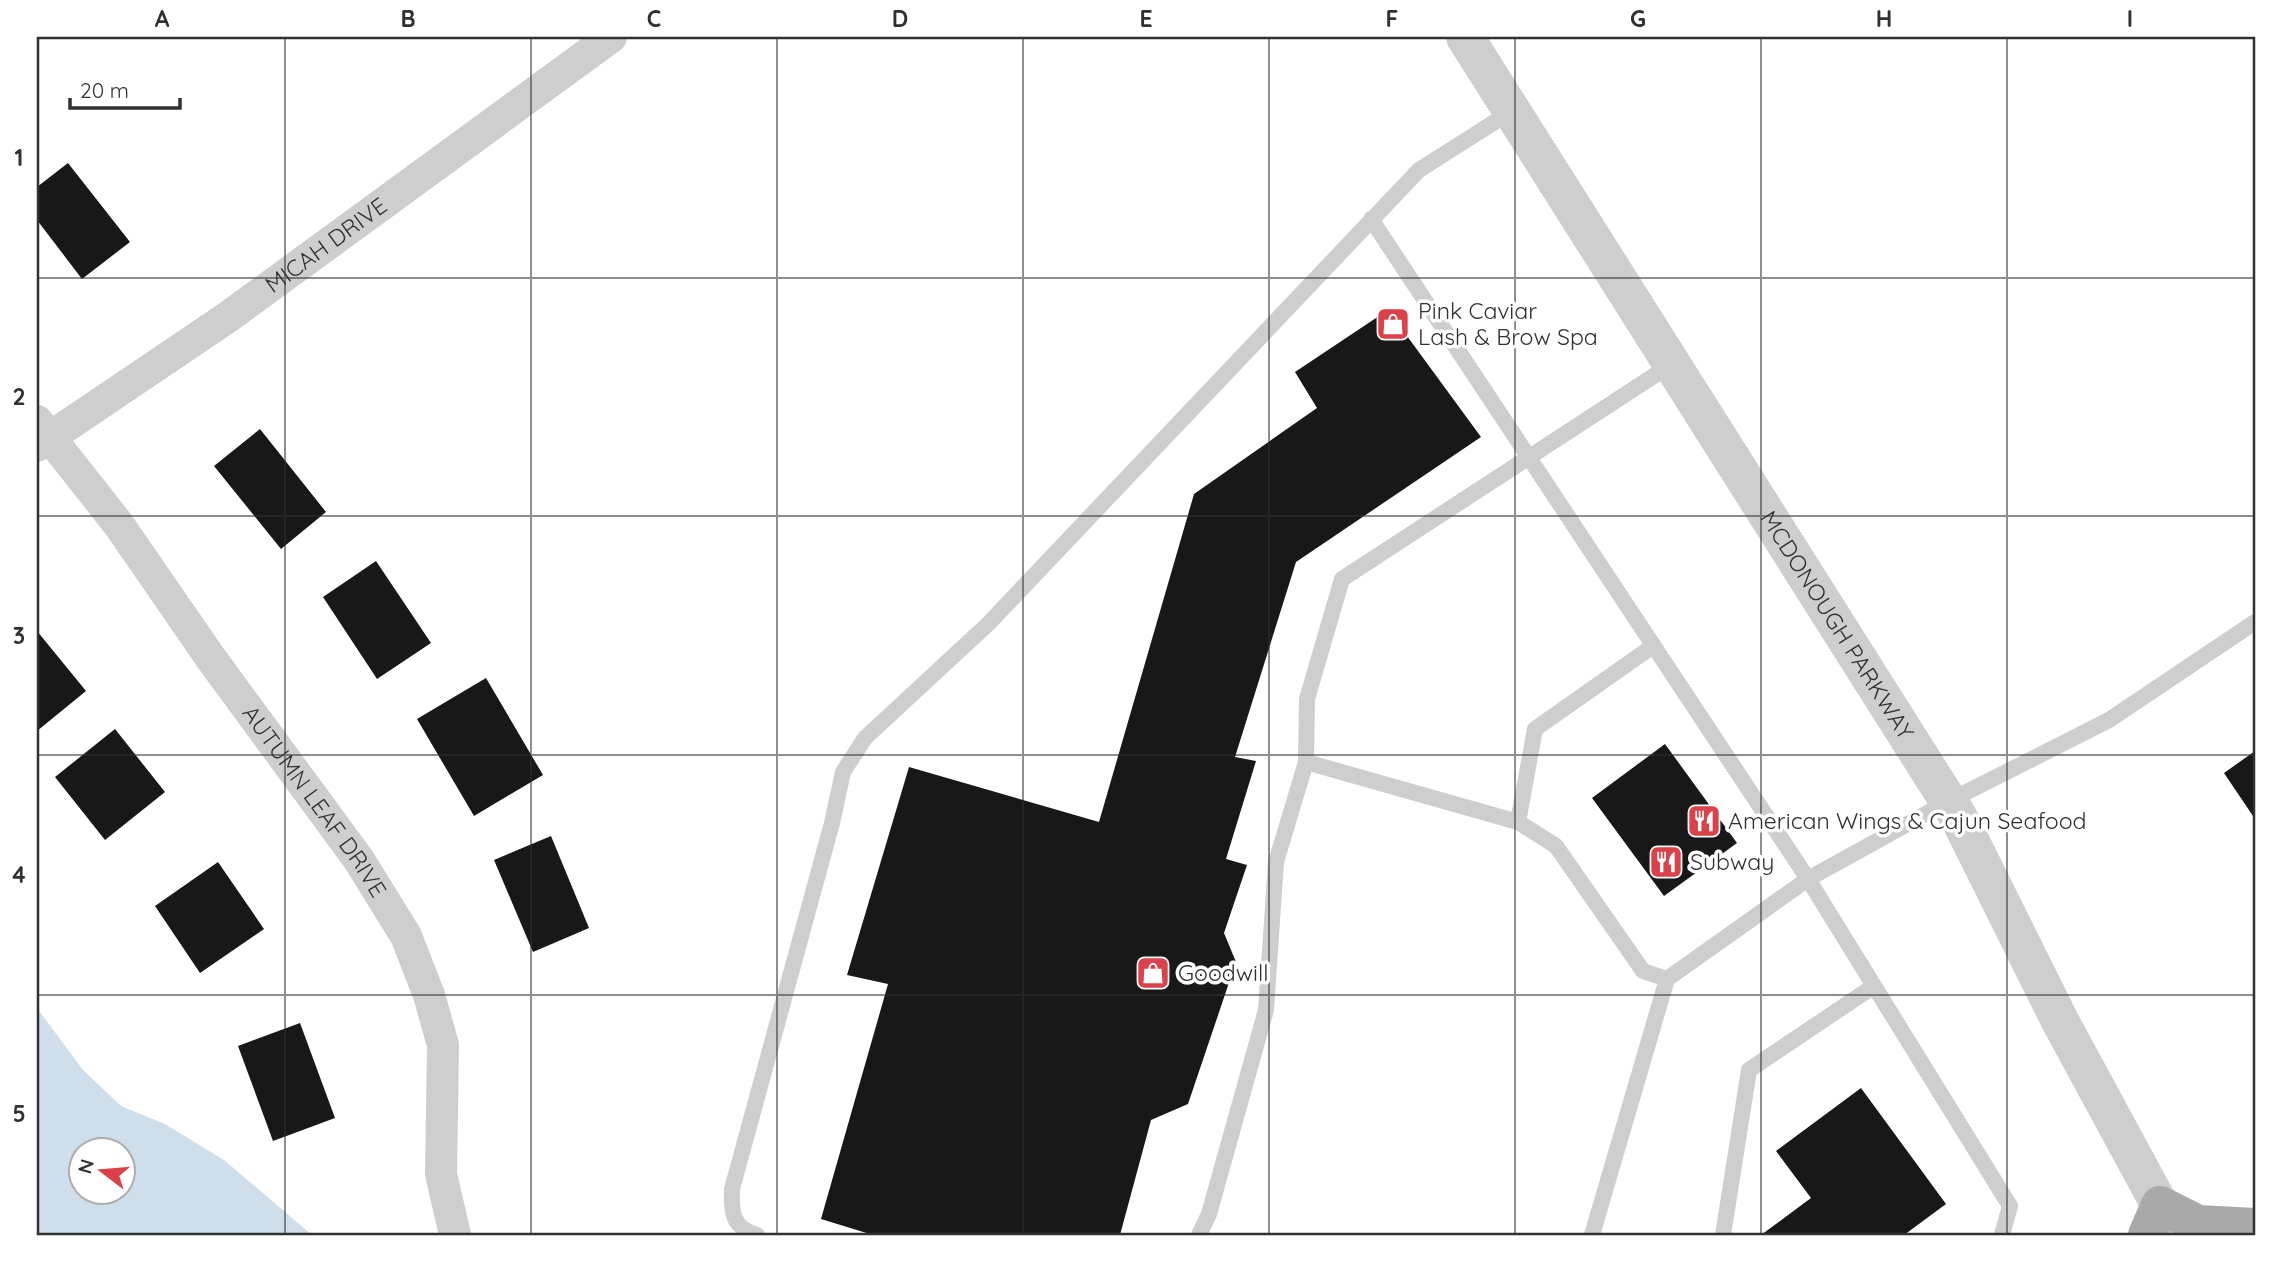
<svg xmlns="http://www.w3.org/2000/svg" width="2292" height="1272" viewBox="0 0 2292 1272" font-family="Quicksand,sans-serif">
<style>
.water{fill:#cedfeb;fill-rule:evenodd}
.building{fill:#181818}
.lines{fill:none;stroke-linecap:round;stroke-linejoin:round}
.service{stroke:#cecece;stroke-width:16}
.minor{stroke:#cecece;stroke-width:32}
.tertiary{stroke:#cecece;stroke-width:38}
.primary{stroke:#a9a9a9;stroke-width:38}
.grid{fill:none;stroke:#313131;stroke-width:2;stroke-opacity:0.55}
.labels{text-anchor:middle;stroke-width:7;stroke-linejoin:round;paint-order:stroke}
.street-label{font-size:23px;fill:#313131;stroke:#fff}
.poi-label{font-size:23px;fill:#313131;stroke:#fff;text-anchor:start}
.neatline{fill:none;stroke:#313131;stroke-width:2.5}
.grid-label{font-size:23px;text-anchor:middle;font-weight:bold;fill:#313131}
</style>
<rect width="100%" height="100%" fill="#fff"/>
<path class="water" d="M37,1008L83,1070L121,1106L165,1124L224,1160L312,1235H37ZM80,1150H122V1192H80Z"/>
<path class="building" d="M68,163L130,242L82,279L37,220V187Z
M1388,310L1481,437L1296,562L1235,757L1256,761L1226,859L1247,865L1224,933L1236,962L1188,1104L1151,1120L1120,1235H873L821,1219L888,984L847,975L909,767L1099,822L1194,494L1317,408L1295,372Z
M260,429L326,512L281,549L214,466Z
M376,561L431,643L377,679L323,597Z
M37,631L86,691L37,731Z
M486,678L543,775L474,816L417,719Z
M115,729L165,792L105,840L55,777Z
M1665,744L1737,843L1664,896L1592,798Z
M2255,751V819L2224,773Z
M551,836L589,928L533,952L494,860Z
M218,862L264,929L200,973L155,906Z
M300,1023L335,1118L273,1141L238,1046Z
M1861,1088L1946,1204L1904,1235H1761L1811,1198L1776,1151Z"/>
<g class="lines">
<path class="service" d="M1371,219L1808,879L1667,979L1592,1235
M1653,646L1535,729L1518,822L1556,846L1643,971L1667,979
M1306,762L1518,822
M757,1235C732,1228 731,1212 732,1189L832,823L843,772L865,738L988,624L1419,170L1512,111
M1199,1235L1209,1214L1266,1010L1276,862L1306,762L1307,699L1342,579L1672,364
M1723,1235L1749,1070L1874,986
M2002,1235L2010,1206L1808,879L1949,801L2109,720L2255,622"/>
<g class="minor">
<path id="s1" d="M37,421L119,525L210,657L359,860L406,936L429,995L443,1045L441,1174L455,1235"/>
<path id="s2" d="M37,446L228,317L611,37"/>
</g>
<path class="tertiary" id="s3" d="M1465,37L1959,818L2060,1021L2176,1235"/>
<path class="primary" d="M2147,1235L2160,1205L2198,1224L2255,1227"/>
</g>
<path class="grid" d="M285,37V1235M531,37V1235M777,37V1235M1023,37V1235M1269,37V1235M1515,37V1235M1761,37V1235M2007,37V1235M37,278H2255M37,516H2255M37,755H2255M37,995H2255"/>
<defs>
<symbol id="shop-square" viewBox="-11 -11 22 22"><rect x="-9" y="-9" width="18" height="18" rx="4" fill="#da4148" stroke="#fff"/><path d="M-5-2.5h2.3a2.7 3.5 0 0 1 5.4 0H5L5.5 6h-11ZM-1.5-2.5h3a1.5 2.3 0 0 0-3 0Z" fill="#fff"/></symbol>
<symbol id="restaurant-square" viewBox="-11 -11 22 22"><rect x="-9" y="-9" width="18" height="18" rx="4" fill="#da4148" stroke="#fff"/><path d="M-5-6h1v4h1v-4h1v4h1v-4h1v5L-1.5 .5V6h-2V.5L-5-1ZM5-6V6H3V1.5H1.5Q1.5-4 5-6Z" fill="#fff"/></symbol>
</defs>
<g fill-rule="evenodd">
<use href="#shop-square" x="1374" y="305" width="38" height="38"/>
<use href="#restaurant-square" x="1685" y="802" width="38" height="38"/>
<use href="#restaurant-square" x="1647" y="843" width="38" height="38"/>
<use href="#shop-square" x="1134" y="954" width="38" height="38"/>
</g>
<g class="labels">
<g class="street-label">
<text dy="8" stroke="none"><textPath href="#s2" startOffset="352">MICAH DRIVE</textPath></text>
<text dy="8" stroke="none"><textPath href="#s3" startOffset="696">MCDONOUGH PARKWAY</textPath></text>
<text dy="8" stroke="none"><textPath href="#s1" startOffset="471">AUTUMN LEAF DRIVE</textPath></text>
</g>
<g class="poi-label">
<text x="1418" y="319">Pink Caviar<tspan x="1418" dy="26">Lash &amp; Brow Spa</tspan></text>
<text x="1728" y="829">American Wings &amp; Cajun Seafood</text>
<text x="1690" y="870">Subway</text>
<text x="1178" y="981">Goodwill</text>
</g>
</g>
<rect width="2292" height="1272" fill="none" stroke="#ffffff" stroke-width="77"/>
<g transform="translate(102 1171) rotate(286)"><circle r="33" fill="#ffffff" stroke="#adadad" stroke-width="2"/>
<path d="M0-5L12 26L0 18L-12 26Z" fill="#da4148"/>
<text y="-10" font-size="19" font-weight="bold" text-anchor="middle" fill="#313131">N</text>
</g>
<path d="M70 98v10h110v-10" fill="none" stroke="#313131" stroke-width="3.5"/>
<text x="80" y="98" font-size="21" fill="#313131" stroke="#ffffff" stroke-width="5" paint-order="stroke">20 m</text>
<rect x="38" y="38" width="2216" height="1196" class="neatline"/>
<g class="grid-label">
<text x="162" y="27">A</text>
<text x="408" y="27">B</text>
<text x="654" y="27">C</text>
<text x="900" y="27">D</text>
<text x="1146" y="27">E</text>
<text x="1392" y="27">F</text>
<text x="1638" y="27">G</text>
<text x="1884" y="27">H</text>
<text x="2130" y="27">I</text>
<text x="19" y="166">1</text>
<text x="19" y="405">2</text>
<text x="19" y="644">3</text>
<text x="19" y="883">4</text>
<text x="19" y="1122">5</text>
</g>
</svg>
